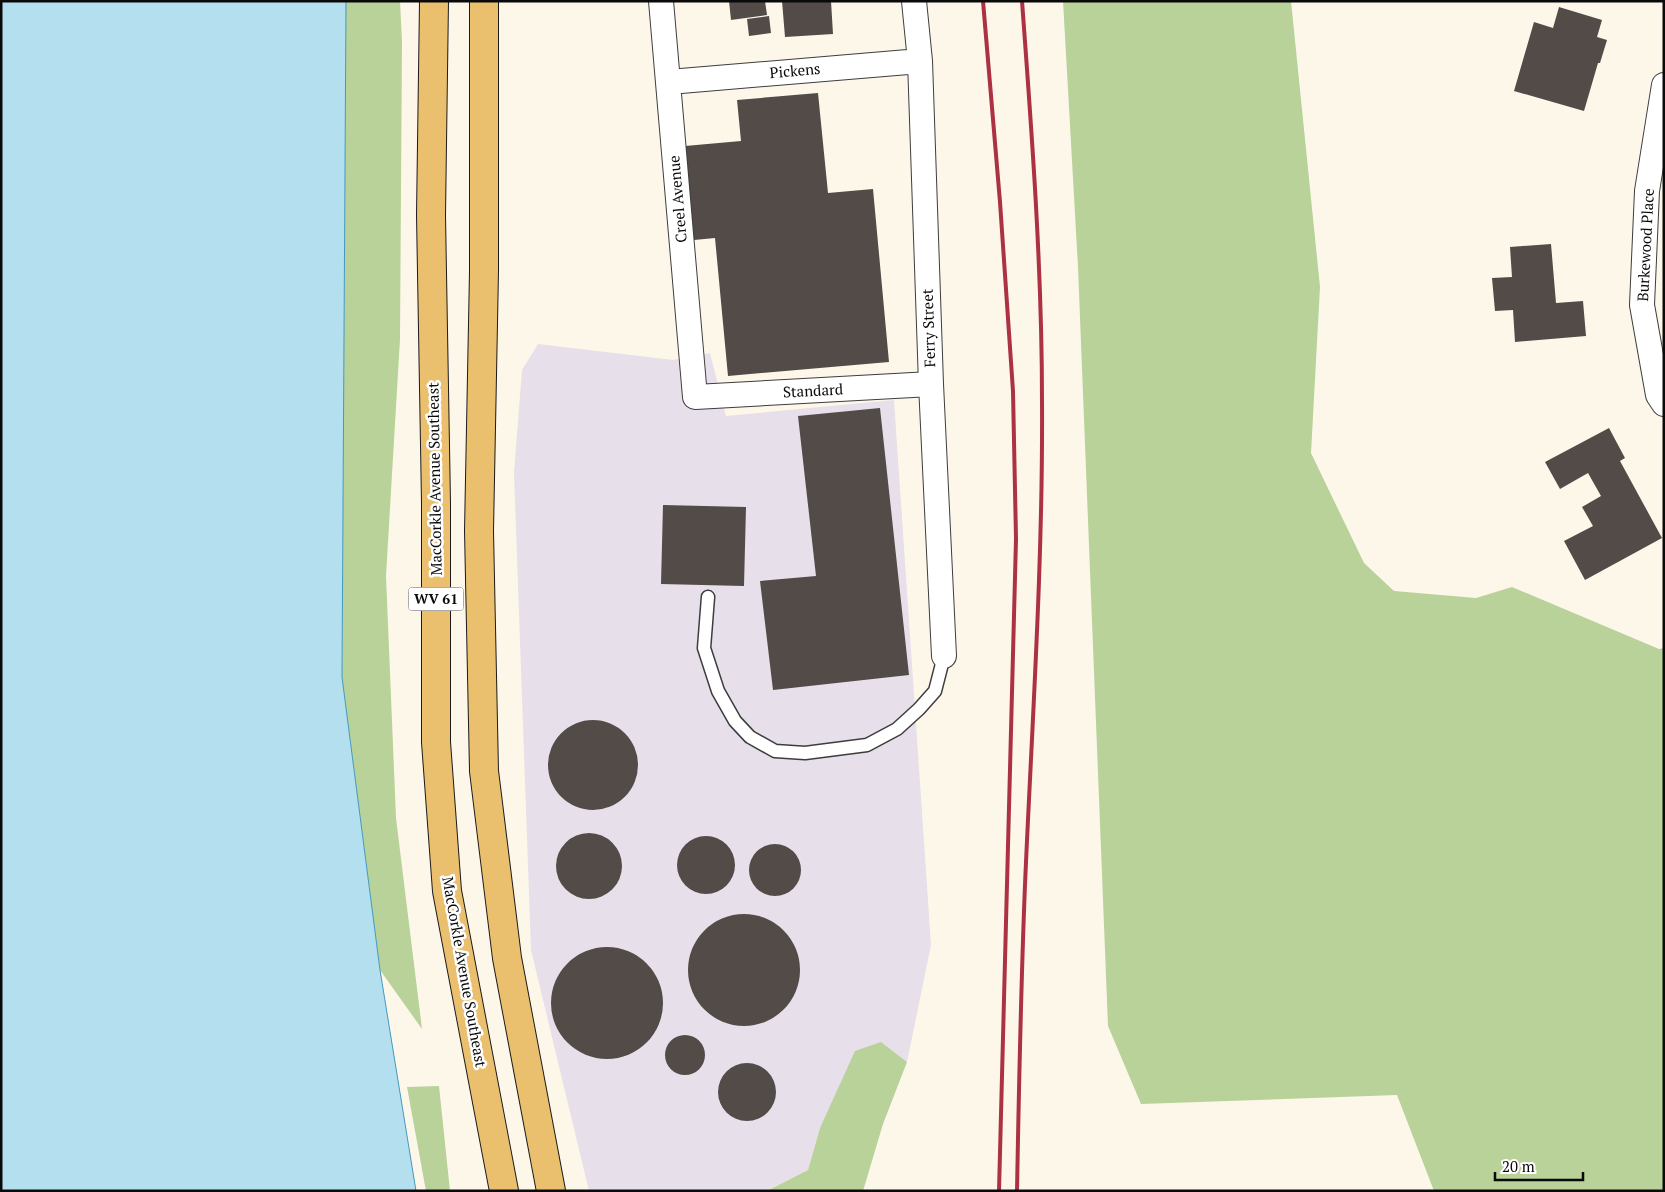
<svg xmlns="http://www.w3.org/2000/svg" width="1665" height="1192" viewBox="0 0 1665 1192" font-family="'PT Serif',serif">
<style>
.industrial{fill:#e7dfe9}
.forest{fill:#b8d299}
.water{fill:#b4dfef;stroke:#4299bf}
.building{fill:#524b48}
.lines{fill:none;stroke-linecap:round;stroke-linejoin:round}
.service-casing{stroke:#3d3d3d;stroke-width:15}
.minor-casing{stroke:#3d3d3d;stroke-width:26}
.primary-casing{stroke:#1b1b1b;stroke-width:30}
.service{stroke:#fff;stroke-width:12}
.minor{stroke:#fff;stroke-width:24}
.primary{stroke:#eabf6d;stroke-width:28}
.rail{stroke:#ac3143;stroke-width:4}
.labels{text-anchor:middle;stroke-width:5;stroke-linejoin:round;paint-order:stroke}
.shield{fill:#fff;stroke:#545454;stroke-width:1}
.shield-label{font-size:14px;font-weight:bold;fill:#0a0a0a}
.street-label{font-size:15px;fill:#0a0a0a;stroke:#fff}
</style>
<rect width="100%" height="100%" fill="#fdf7ea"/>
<path class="industrial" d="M538,344L673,360L710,353L726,416L894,400L931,945L907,1062L881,1042L820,1128L808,1170L767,1191H589L531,950L514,473L522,370Z"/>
<path class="forest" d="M346,1H400L402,42L400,339L386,576L396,818L422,1029L380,970L342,677Z
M1063,1H1291L1320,287L1311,453L1364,563L1394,591L1476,598L1512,587L1659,649L1664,648V1191H1434L1397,1095L1141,1104L1108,1026L1078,267Z
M881,1042L907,1062L883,1124L863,1191H767L808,1170L820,1128L855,1051Z
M439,1086L450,1191H426L407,1087Z"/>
<path class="water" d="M1,1H346L342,677L380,970L416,1191H1Z"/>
<path class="building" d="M729,1H765L767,15L731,20Z
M782,1H831L833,34L785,37Z
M1559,7L1602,20L1597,37L1607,40L1600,63H1598L1584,111L1514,91L1534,22L1553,28Z
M769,16L771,33L749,36L747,19Z
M818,93L828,193L873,189L889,362L728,376L715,238L694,240L685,146L741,141L737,100Z
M1551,244L1556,303L1583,301L1586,336L1515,342L1513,310L1495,311L1492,278L1512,277L1510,247Z
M880,408L909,675L773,690L760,581L816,576L798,416Z
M1609,428L1625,458L1620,461L1662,538L1585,580L1564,541L1593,526L1582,507L1601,496L1588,473L1560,489L1545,462Z
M663,505L746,507L744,586L661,584Z
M548 765a45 45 0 1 1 90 0a45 45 0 1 1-90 0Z
M556 866a33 33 0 1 1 66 0a33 33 0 1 1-66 0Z
M677 865a29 29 0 1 1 58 0a29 29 0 1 1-58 0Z
M749 870a26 26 0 1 1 52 0a26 26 0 1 1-52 0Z
M688 970a56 56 0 1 1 112 0a56 56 0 1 1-112 0Z
M551 1003a56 56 0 1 1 112 0a56 56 0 1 1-112 0Z
M665 1055a20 20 0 1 1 40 0a20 20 0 1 1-40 0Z
M718 1092a29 29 0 1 1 58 0a29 29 0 1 1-58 0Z"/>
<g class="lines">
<defs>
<path id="service" d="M708,597L704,648L718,691L735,721L750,737L775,751L805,753L867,745L897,729L919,709L935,691L944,656"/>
<path id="minor" d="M661,1L695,397L931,384
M914,1L920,61L931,384L944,656
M669,82L920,61
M1664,85L1647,191L1642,305L1658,395L1664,404"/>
<path id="primary" d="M434,1L431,215L436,503V742L447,891L504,1191
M484,1V271L479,531L484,771L507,958L551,1191"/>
</defs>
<use href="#service" class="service-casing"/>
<use href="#minor" class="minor-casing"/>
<use href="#primary" class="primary-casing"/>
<use href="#service" class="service"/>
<use href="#minor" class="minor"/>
<use href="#primary" class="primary"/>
<path class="rail" d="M983,1L1000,202L1013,391L1016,539L999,1191
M1017,1191C1019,1081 1021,971 1026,862C1033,709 1043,555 1042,401C1042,268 1032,135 1022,1"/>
</g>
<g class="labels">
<rect class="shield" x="408.5" y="587.5" width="55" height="23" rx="4"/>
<g class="shield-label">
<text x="436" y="604">WV 61</text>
</g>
<g class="street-label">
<text transform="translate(795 71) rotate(-5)" y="5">Pickens</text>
<text transform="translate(678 199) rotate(-95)" y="5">Creel Avenue</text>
<text transform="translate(1646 245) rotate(-87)" y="5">Burkewood Place</text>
<text transform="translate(929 328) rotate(-92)" y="5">Ferry Street</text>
<text transform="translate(813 391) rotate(-3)" y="5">Standard</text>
<text transform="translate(435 479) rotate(-91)" y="5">MacCorkle Avenue Southeast</text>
<text transform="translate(464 972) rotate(80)" y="5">MacCorkle Avenue Southeast</text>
</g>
</g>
<rect width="1665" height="1192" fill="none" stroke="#0a0a0a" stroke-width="5"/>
<path d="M1495 1172v8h88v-8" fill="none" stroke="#0a0a0a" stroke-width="2.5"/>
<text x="1502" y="1172" font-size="15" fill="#0a0a0a" stroke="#ffffff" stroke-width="4" paint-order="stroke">20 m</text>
</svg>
